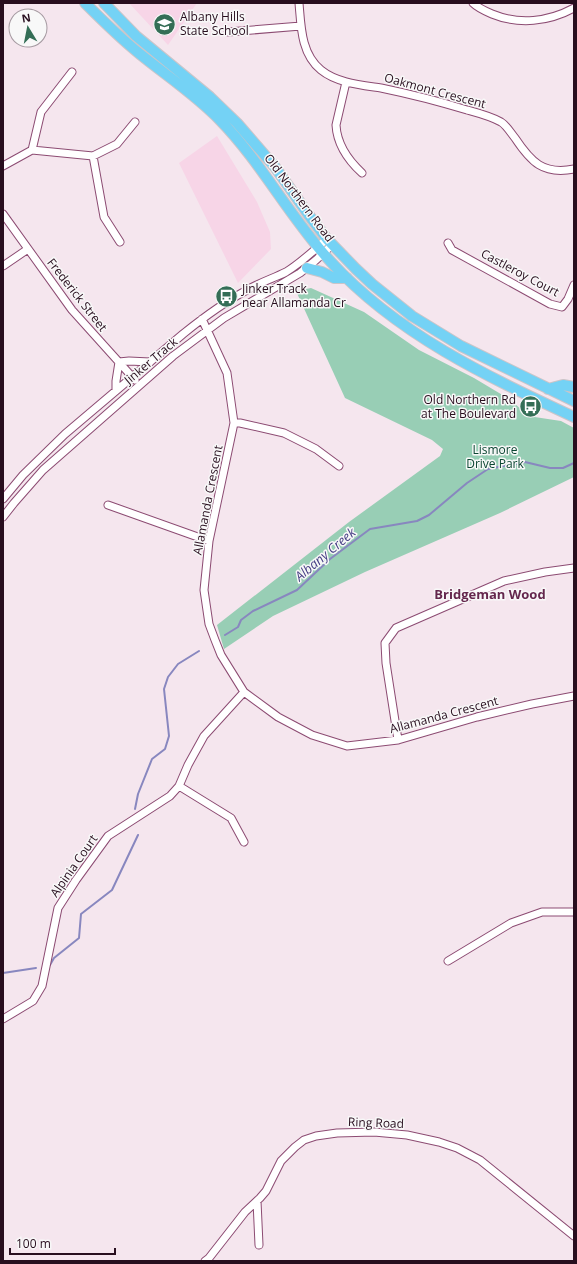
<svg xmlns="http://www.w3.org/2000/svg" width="577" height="1264" viewBox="0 0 577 1264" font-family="'Open Sans',sans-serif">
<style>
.built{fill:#f7d5e7}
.green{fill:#98ceb5}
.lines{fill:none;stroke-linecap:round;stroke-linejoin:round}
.stream{stroke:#8887bf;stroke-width:2}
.minor-casing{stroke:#8c4b72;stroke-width:9}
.highway-casing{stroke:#cbc5c9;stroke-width:12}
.minor{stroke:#fff;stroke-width:7}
.highway{stroke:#74d2f5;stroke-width:10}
.labels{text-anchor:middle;stroke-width:3;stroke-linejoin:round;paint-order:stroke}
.poi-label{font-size:12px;fill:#280e1e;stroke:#f8f8f8;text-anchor:start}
.street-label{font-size:12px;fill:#280e1e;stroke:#f8f8f8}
.park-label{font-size:12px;fill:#0b4632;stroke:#f8f8f8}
.water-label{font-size:13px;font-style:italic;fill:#443d83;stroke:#f8f8f8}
.neighbourhood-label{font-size:13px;font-weight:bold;fill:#64274d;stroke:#f8f8f8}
</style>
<rect width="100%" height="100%" fill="#f5e6ee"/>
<path class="built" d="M129,3H197L168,45Z
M217,136L257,202L270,232L271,249L238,283L179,163Z"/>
<path class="green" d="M311,288L364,312L419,350L474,378L511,400L528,416L561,421L574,428V477L500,513L365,572L273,616L224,649L217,625L349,522L440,456L443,449L432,440L345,398L296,291Z"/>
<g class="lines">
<path class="stream" d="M225,635L238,627L241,620L253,611L297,590L330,559L370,529L417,521L429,515L467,483L488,469L525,462L550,468H563L574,463
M135,809L138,794L152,759L165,749L169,736L164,689L168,677L178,664L199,651
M50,965L54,958L79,938L81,914L112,890L138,835
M3,973L36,968"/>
<defs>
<path id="minor" d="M299,3C301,26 301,54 321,70C337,83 361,85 381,88C410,94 438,101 467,110C478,113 490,116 501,122C506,125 511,133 515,138C531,162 543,175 574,169
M473,3C478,8 485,11 492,14C519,25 548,22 574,8
M228,32L301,26
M346,82L336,125C337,144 349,161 362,173
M32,150L41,112L72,72
M93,156L104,217L120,242
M3,166L32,150L93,156L117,144L135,122
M3,214L72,310L135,380
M448,243L452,250L550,304L562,307L568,299L574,285
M3,266L28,249
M202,319L227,373L234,423L209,541L204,590L209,624L215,640L221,655L244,692L278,717L312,735L347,746L398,740L477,717L532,704L574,696
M116,390V381L119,362L129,361L150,362
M234,423H240L284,433L316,449L339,466
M3,499L23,475L65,434L183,334C204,317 226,301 249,289C261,282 274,278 286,272C301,263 314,250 327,239
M108,505L209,541
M3,517L14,503L43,470L173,356L224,318L300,273L316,260L332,245
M398,740L386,663L385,643L396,628L504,581L545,572L574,568
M179,786L231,818L244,842
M448,961L511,923L542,912H574
M3,1019L33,1001L42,986L58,908L76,880L108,836L170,796L179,786L188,765L204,736L244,692
M257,1201L259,1245
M205,1261L209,1258L245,1212L260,1198L266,1191L281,1161L295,1147L304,1140L316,1136L337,1133L374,1132L407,1135L439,1142L457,1148L480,1160L574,1236"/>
<path id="highway" d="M85,3C103,21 120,38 140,54C167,76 196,95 220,120C262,163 290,218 331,262C397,334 486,376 574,417
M104,3L136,36L210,97L237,123L275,167L308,214L327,239L356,269L372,284L412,316L461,346L574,401
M307,268L322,272L334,278H347
M548,389L563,385L574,387"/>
</defs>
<use href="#minor" class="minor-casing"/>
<use href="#highway" class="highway-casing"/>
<use href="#minor" class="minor"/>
<use href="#highway" class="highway"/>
</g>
<defs>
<symbol id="school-disc" viewBox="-11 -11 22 22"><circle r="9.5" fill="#346e56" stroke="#f8f8f8"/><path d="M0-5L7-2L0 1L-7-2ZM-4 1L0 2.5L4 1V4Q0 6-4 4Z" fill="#fff"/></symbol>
<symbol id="bus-disc" viewBox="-11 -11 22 22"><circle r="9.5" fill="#346e56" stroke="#f8f8f8"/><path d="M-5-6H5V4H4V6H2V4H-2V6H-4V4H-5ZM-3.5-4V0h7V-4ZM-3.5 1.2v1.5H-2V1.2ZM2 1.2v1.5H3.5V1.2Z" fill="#fff"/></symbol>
</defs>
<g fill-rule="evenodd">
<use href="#school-disc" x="152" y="12" width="25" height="25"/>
<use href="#bus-disc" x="214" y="284" width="25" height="25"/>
<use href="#bus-disc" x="518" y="394" width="25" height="25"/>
</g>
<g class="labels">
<g class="poi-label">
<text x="180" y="21">Albany Hills<tspan x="180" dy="14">State School</tspan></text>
<text x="242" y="293">Jinker Track<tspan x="242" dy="14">near Allamanda Cr</tspan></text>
<text x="516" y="404" text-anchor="end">Old Northern Rd<tspan x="516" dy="14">at The Boulevard</tspan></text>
</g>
<g class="street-label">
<text transform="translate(435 91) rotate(15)" y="4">Oakmont Crescent</text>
<text transform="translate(299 198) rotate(53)" y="4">Old Northern Road</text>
<text transform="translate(520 273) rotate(28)" y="4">Castleroy Court</text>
<text transform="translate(77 295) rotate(52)" y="4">Frederick Street</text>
<text transform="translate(151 361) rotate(-40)" y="4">Jinker Track</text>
<text transform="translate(208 500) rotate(-79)" y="4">Allamanda Crescent</text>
<text transform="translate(444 715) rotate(-15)" y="4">Allamanda Crescent</text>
<text transform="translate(74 866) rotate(-55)" y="4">Alpinia Court</text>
<text transform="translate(376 1123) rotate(2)" y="4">Ring Road</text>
</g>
<g class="park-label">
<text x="495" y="454">Lismore<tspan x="495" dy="14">Drive Park</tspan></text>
</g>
<g class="water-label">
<text transform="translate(325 554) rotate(-40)" y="5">Albany Creek</text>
</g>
<g class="neighbourhood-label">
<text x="490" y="599">Bridgeman Wood</text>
</g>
</g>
<rect width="577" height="1264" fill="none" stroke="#280e1e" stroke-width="8"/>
<g transform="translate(28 28) rotate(350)"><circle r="19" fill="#f8f8f8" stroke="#a59aa1"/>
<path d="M0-3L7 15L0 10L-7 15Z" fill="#346e56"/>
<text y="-6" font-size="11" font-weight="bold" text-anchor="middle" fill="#280e1e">N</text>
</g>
<path d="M10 1248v6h105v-6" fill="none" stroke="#280e1e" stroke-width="2"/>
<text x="16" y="1248" font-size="12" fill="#280e1e" stroke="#f8f8f8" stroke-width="3" paint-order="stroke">100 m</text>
</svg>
